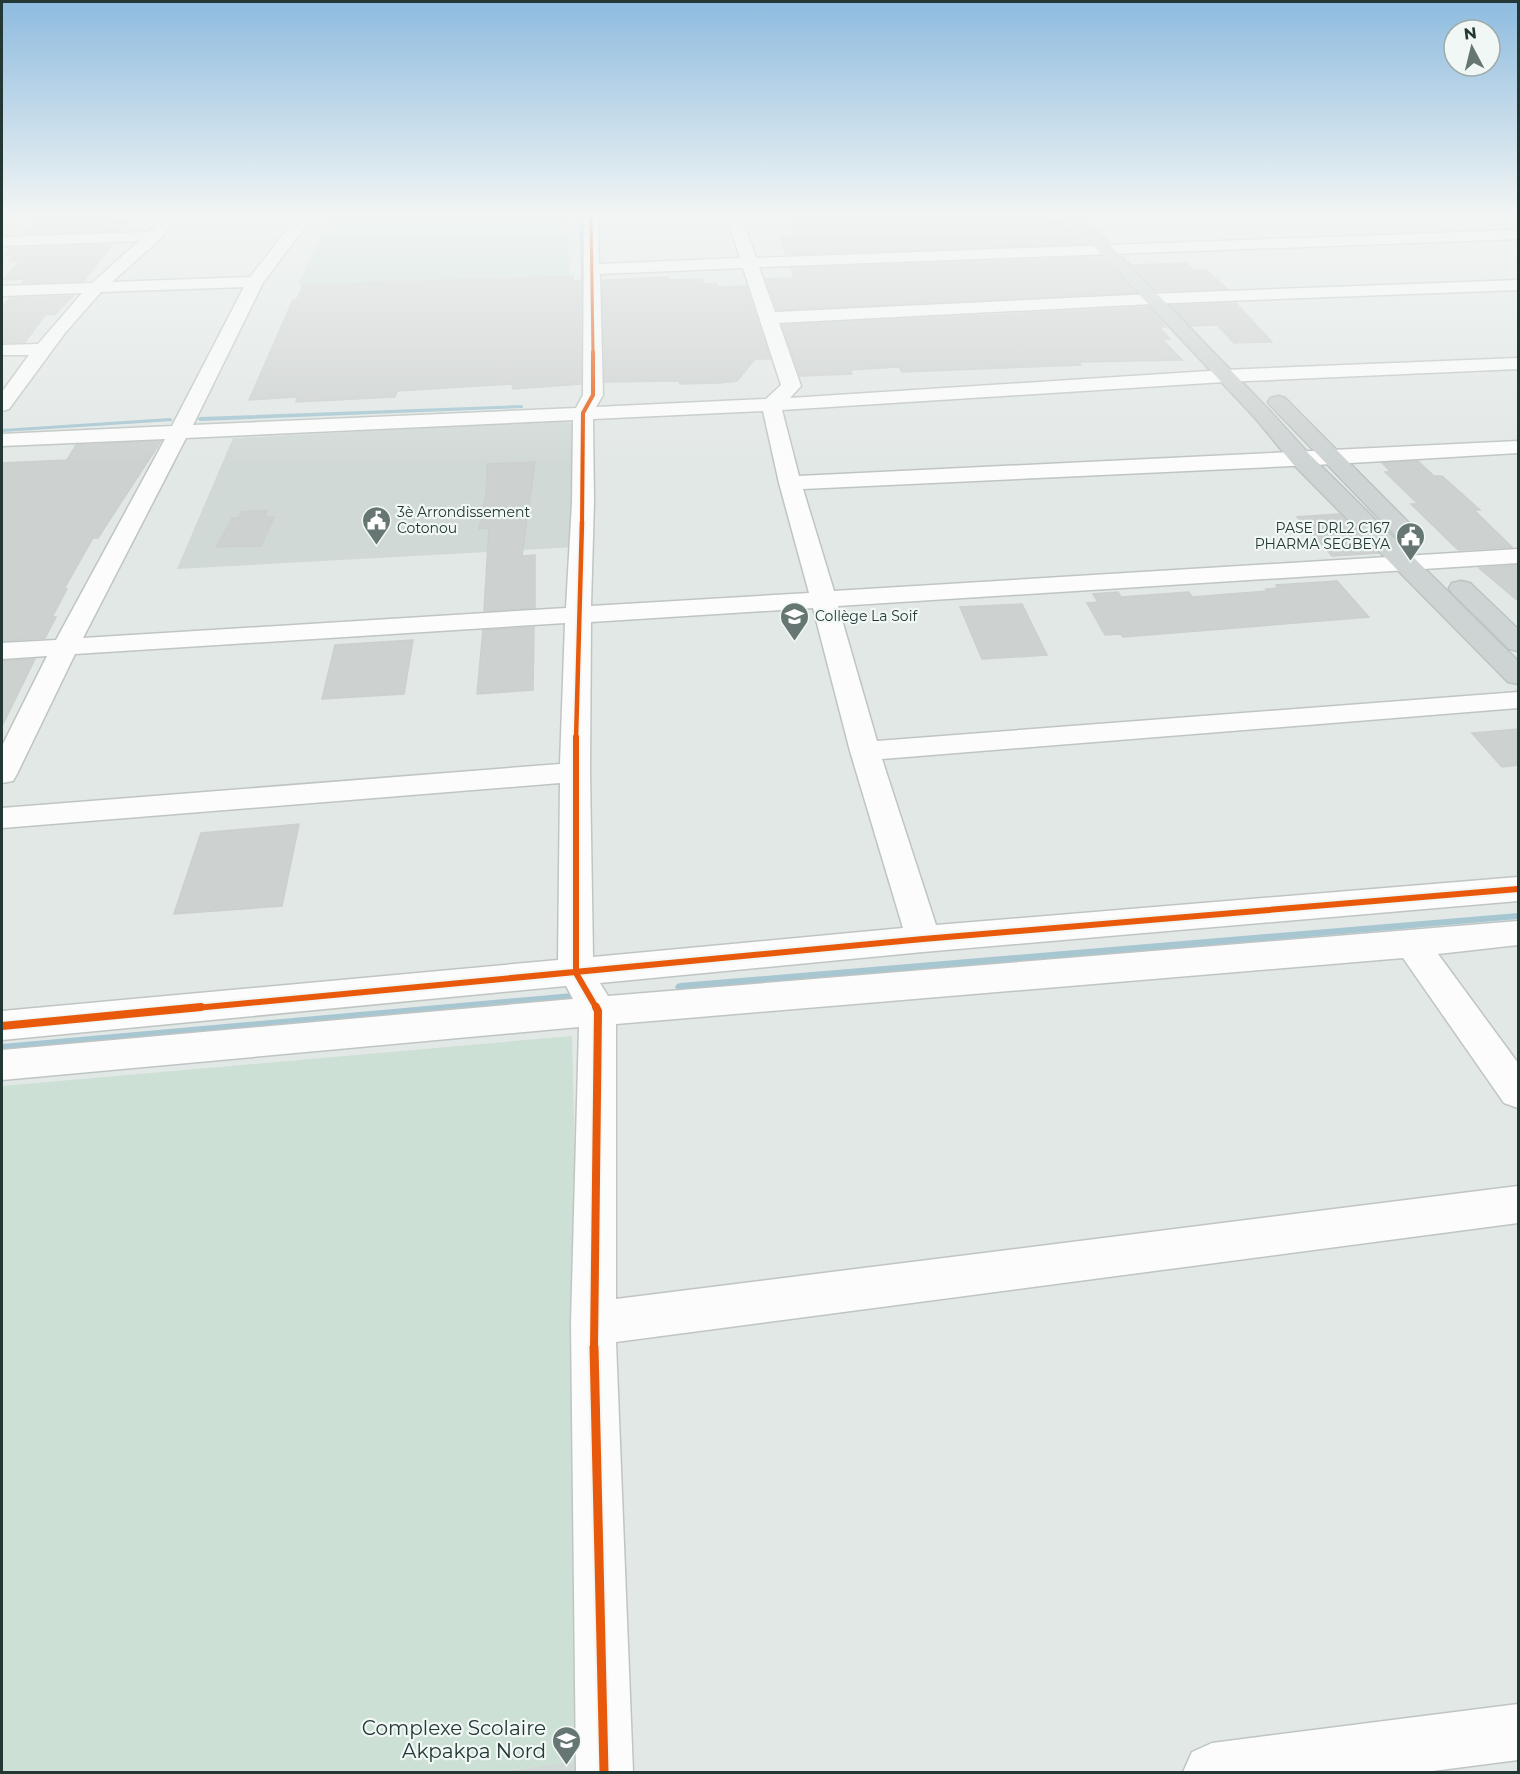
<svg xmlns="http://www.w3.org/2000/svg" width="1520" height="1774" viewBox="0 0 1520 1774" font-family="Montserrat,sans-serif">
<style>
.built{fill:#d1d9d6}
.green{fill:#cde0d5}
.lines{fill:none;stroke-linecap:round;stroke-linejoin:round}
.stream{fill:#a6c6d2;fill-rule:evenodd}
.building{fill:#cdd1d0;stroke:#cbd0cf;stroke-width:1.5}
.minor-casing{stroke:#bfc5c3;stroke-width:3}
.major-casing{stroke:#bcc4c2;stroke-width:3}
.minor{fill:#fbfcfb;fill-rule:evenodd}
.major{fill:#ced4d3;fill-rule:evenodd}
.cycleway-far5-casing{stroke:#f0f7f4;stroke-width:4.5}
.cycleway-far4-casing{stroke:#f0f7f4;stroke-width:6}
.cycleway-far3-casing{stroke:#f0f7f4;stroke-width:8}
.cycleway-far2-casing{stroke:#f0f7f4;stroke-width:10}
.cycleway-far1-casing{stroke:#f0f7f4;stroke-width:11}
.cycleway-casing{stroke:#f0f7f4;stroke-width:13}
.cycleway-far5{stroke:#e8590c;stroke-width:3}
.cycleway-far4{stroke:#e8590c;stroke-width:4}
.cycleway-far3{stroke:#e8590c;stroke-width:4.5}
.cycleway-far2{stroke:#e8590c;stroke-width:6}
.cycleway-far1{stroke:#e8590c;stroke-width:8}
.cycleway{stroke:#e8590c;stroke-width:9}
.labels{text-anchor:middle;stroke-width:4.5;stroke-linejoin:round;paint-order:stroke}
.far-poi-label{font-size:14px;fill:#233835;stroke:#f0f7f4;text-anchor:start}
.near-poi-label{font-size:20px;fill:#233835;stroke:#f0f7f4;text-anchor:end}
</style>
<rect width="100%" height="100%" fill="#e2e8e6"/>
<path class="built" d="M564,421L580,426L576,547L177,569L233,438Z
M589,1759L590,1772H499Z"/>
<path class="green" d="M330,216H568L569,275L298,285Z
M572,1036L589,1759L499,1772H2V1086Z"/>
<g class="lines">
<path class="stream" d="M579,216H583L586,296L584,297L582,296Z
M521,405L523,406V408L200,421L197,419L200,417Z
M170,418L172,419V421L2,432V430L3,429Z
M1518,913V919L680,991L677,990L675,987L677,984L680,983Z
M584,992L587,993L589,996L587,999L584,1000L2,1052V1044Z"/>
</g>
<path class="building" d="M41,216H112L106,222H126L119,231L25,234Z
M789,216H1046L1055,223L1066,222L1087,244L786,255L779,236H798Z
M112,244L84,281L22,283L26,279L3,280L20,261H9L15,255H4L11,248Z
M1100,257L1135,293L777,310L766,279L794,278L791,268Z
M1186,263L1194,270L1205,269L1228,289L1158,291L1133,265Z
M573,276V281L581,280V384L513,389L512,384L397,391L395,397L296,402L297,397L249,400L293,300L297,299L303,285Z
M669,277L670,280L702,279L704,284L716,283L718,287L746,286L770,359H755L737,381L720,383L680,384L679,381L605,382L602,280Z
M73,296L55,314L45,315L25,342L2,343V308L10,298Z
M1236,303L1272,342L1234,343L1217,325L1191,326L1171,305Z
M1148,307L1166,327H1159L1170,339L1163,340L1182,360L1079,362L1081,365L902,372L899,367L850,370L852,374L800,376L782,325Z
M161,441L98,538H93L64,589H67L52,617H56L45,638L2,641V463L67,460L76,445Z
M1418,461L1434,476H1442L1480,510H1474L1512,547L1459,550L1455,547L1411,504H1418L1385,472L1390,471L1382,463Z
M535,462L522,556L535,555V608L484,611L489,528L479,529L486,493L487,464Z
M267,510L265,517H274L261,546L217,547L232,518H239L241,512Z
M1339,514L1378,553L1332,556L1297,517Z
M1518,565V601L1479,568Z
M1337,581L1369,617L1123,637L1121,634L1105,635L1087,603L1098,602L1093,594L1118,592L1121,597L1189,592L1192,597L1268,591L1266,589L1278,588L1276,585Z
M1022,604L1047,655L982,659L960,607Z
M534,627L533,690L477,694L483,630Z
M413,640L404,694L322,699L335,645Z
M35,659L2,726V661Z
M1518,729V765L1502,767L1472,733Z
M299,824L282,906L174,914L201,833Z"/>
<g class="lines">
<defs>
<path id="minor" d="M162,216H177L160,239L112,282L250,277L298,216H313L263,283L193,425L576,408L583,395L584,216H598L599,264L740,258L727,216H741L756,258L1518,230V239L759,267L775,312L1173,293L1518,280V290L1173,303L779,323L801,386L790,398L1224,370L1518,358V369L1224,382L782,410L799,476L1518,441V453L1334,464L803,489L834,591L1518,549V563L838,606L877,741L1518,692V708L882,759L936,925L1518,877V901L923,952L600,983L608,996L1518,921V945L1438,954L1518,1063V1108L1504,1103L1403,958L616,1024V1299L1518,1186V1223L616,1342L633,1772H576L571,1323L579,1027L2,1080V1050L573,999L566,986L2,1040V1011L558,960L560,783L2,828V808L560,764L565,623L75,654L17,774L13,781L2,783V746L47,656L2,659V643L56,640L165,439L2,446V434L172,426L244,287L101,292L65,333L9,409L2,411V392L29,355H2V345L38,344L82,293L2,296V286L92,283L139,241L2,246V237L149,232ZM743,268L781,385L766,399L596,407L603,395L600,274ZM763,411L779,483L809,593L591,606L594,502L593,419ZM573,420L572,502L566,608L83,638L186,438ZM813,608L850,751L903,928L593,957L590,772L591,622Z
M1518,1704V1760L1425,1772H1183L1192,1752L1212,1743Z"/>
<path id="major" d="M1066,216H1082L1270,411L1309,454L1518,661V684L1508,682L1293,464L1256,419Z
M1278,396L1285,398L1414,528L1418,533L1414,538L1406,540L1398,538L1271,406L1268,402L1271,398Z
M1461,581L1470,583L1518,629V651L1509,649L1452,593L1449,588L1452,583Z"/>
</defs>
<use href="#minor" class="minor-casing"/>
<use href="#major" class="major-casing"/>
<use href="#minor" class="minor"/>
<use href="#major" class="major"/>
<defs>
<path id="cycleway-far5" d="M591,216L593,353"/>
<path id="cycleway-far4" d="M582,524L583,413L593,395V352"/>
<path id="cycleway-far3" d="M576,739L582,522"/>
<path id="cycleway-far2" d="M576,737V973L597,1009
M185,1009L923,939L1518,889"/>
<path id="cycleway-far1" d="M2,1026L201,1007
M594,1348L598,1011L596,1007"/>
<path id="cycleway" d="M594,1347L604,1772"/>
</defs>
<use href="#cycleway-far5" class="cycleway-far5-casing"/>
<use href="#cycleway-far4" class="cycleway-far4-casing"/>
<use href="#cycleway-far3" class="cycleway-far3-casing"/>
<use href="#cycleway-far2" class="cycleway-far2-casing"/>
<use href="#cycleway-far1" class="cycleway-far1-casing"/>
<use href="#cycleway" class="cycleway-casing"/>
<use href="#cycleway-far5" class="cycleway-far5"/>
<use href="#cycleway-far4" class="cycleway-far4"/>
<use href="#cycleway-far3" class="cycleway-far3"/>
<use href="#cycleway-far2" class="cycleway-far2"/>
<use href="#cycleway-far1" class="cycleway-far1"/>
<use href="#cycleway" class="cycleway"/>
</g>
<linearGradient id="sky" x2="0" y2="1"><stop stop-color="#8dbbdf"/><stop offset="0.46" stop-color="#f2f5f4"/><stop offset="1" stop-color="#f2f5f4" stop-opacity="0"/></linearGradient>
<rect width="1520" height="465" fill="url(#sky)"/>
<defs>
<symbol id="civic-pin" viewBox="-11 -11 22 30"><path d="M0 17L-7.5 6A9.5 9.5 0 1 1 7.5 6Z" fill="#667673" stroke="#f0f7f4"/><path d="M-.6-6.5H3V-4.5H.6V-3L4-1V1h2V6H-6V1h2V-1L-.6-3ZM-1.2 2.5V6h2.4V2.5Z" fill="#fff"/></symbol>
<symbol id="university-pin" viewBox="-11 -11 22 30"><path d="M0 17L-7.5 6A9.5 9.5 0 1 1 7.5 6Z" fill="#667673" stroke="#f0f7f4"/><path d="M0-5L7-2L0 1L-7-2ZM-4 1L0 2.5L4 1V4Q0 6-4 4Z" fill="#fff"/></symbol>
<symbol id="school-pin" viewBox="-11 -11 22 30"><path d="M0 17L-7.5 6A9.5 9.5 0 1 1 7.5 6Z" fill="#667673" stroke="#f0f7f4"/><path d="M0-5L7-2L0 1L-7-2ZM-4 1L0 2.5L4 1V4Q0 6-4 4Z" fill="#fff"/></symbol>
</defs>
<g fill-rule="evenodd">
<use href="#civic-pin" x="360" y="504" width="33" height="45"/>
<use href="#civic-pin" x="1394" y="520" width="33" height="45"/>
<use href="#university-pin" x="778" y="600" width="33" height="45"/>
<use href="#school-pin" x="550" y="1724" width="33" height="45"/>
</g>
<g class="labels">
<g class="far-poi-label">
<text x="397" y="517">3è Arrondissement<tspan x="397" dy="16">Cotonou</tspan></text>
<text x="1390" y="533" text-anchor="end">PASE DRL2 C167<tspan x="1390" dy="16">PHARMA SEGBEYA</tspan></text>
<text x="815" y="621">Collège La Soif</text>
</g>
<g class="near-poi-label">
<text x="546" y="1735">Complexe Scolaire<tspan x="546" dy="23">Akpakpa Nord</tspan></text>
</g>
</g>
<rect width="1520" height="1774" fill="none" stroke="#233835" stroke-width="6"/>
<g transform="translate(1472 48) rotate(353)"><circle r="28" fill="#f0f7f4" stroke="#9eaba8" stroke-width="1.5"/>
<path d="M0-4.5L10 22L0 15L-10 22Z" fill="#667673"/>
<text y="-9" font-size="16" font-weight="bold" text-anchor="middle" fill="#233835">N</text>
</g>
</svg>
